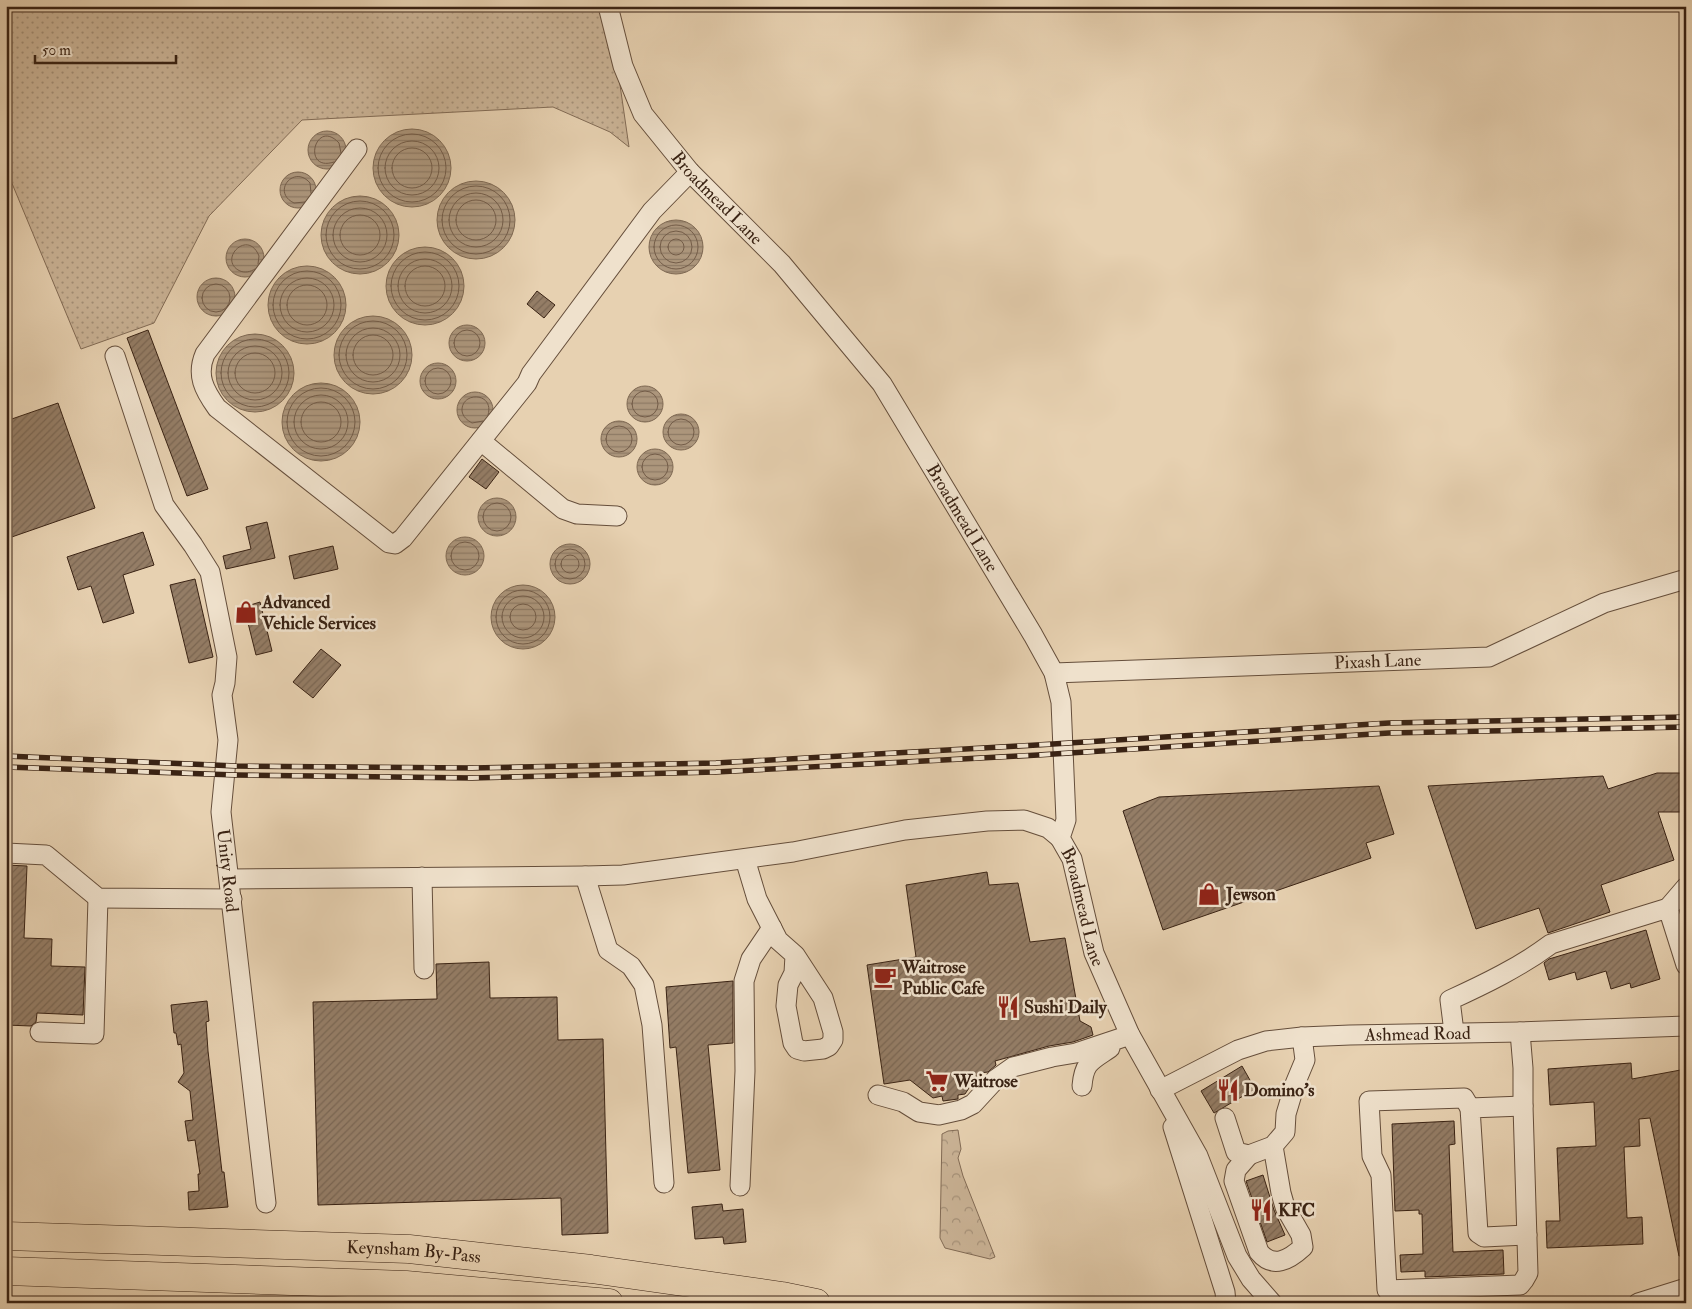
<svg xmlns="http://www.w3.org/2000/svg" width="1692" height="1309" viewBox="0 0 1692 1309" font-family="'IM FELL Double Pica',serif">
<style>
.green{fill:url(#green-dots);stroke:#826b55}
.forest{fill:url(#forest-crowns);stroke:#826b55}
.water{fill:url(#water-rules);stroke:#7e6852}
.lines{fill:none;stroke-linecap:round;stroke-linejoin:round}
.shore{stroke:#735c48;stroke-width:1}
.building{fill:url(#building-hatch);stroke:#3a2314}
.minor-casing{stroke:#654e3b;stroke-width:21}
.highway-casing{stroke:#3a2314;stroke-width:29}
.minor{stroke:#efe1cc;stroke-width:19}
.highway{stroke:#e7d1b1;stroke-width:28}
.rail-casing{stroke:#3a2314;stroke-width:5.5}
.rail{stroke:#efe1cc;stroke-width:4;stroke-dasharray:11;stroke-linecap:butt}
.labels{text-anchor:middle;stroke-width:5;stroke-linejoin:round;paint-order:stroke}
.street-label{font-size:18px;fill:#3a2314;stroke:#efe1cc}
.poi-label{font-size:18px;font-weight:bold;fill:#3a2314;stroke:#efe1cc;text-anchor:start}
</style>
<defs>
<pattern id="green-dots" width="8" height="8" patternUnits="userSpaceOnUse" patternTransform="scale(1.25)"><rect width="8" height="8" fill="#cab396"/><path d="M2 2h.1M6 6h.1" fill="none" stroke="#a59179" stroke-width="1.8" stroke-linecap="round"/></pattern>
<pattern id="forest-crowns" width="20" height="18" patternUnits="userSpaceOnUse" patternTransform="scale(1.25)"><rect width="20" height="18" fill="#cab396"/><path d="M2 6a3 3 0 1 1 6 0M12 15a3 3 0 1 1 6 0" fill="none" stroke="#a59179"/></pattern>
<pattern id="water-rules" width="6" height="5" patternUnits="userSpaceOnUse" patternTransform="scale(1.25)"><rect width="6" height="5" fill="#ac967c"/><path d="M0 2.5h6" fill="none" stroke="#8d7a64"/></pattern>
<pattern id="building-hatch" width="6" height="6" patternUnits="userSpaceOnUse" patternTransform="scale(1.25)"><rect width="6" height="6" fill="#947d66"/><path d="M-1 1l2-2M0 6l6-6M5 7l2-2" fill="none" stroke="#7a6653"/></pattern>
</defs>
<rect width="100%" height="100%" fill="#e7d1b1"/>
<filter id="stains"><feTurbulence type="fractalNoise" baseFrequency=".004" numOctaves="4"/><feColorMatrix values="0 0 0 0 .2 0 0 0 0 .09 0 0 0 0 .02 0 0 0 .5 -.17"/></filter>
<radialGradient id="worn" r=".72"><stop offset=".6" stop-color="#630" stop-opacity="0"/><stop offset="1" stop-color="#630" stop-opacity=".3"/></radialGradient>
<path class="green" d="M6,6H603L620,85L629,147L610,132L553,107L302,120L209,216L154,323L81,349L6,169Z"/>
<path class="forest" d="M958,1130L961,1149L958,1158L963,1176L995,1257L990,1259L945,1248L940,1238L942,1134L948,1131Z"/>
<path class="water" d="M373 168a39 39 0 1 1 78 0a39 39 0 1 1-78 0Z
M308 150a19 19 0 1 1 38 0a19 19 0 1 1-38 0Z
M280 190a18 18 0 1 1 36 0a18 18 0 1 1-36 0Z
M437 220a39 39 0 1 1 78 0a39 39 0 1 1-78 0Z
M321 235a39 39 0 1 1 78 0a39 39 0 1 1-78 0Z
M649 247a27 27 0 1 1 54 0a27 27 0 1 1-54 0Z
M226 258a19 19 0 1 1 38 0a19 19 0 1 1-38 0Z
M386 286a39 39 0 1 1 78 0a39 39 0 1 1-78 0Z
M268 305a39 39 0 1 1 78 0a39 39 0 1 1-78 0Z
M197 297a19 19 0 1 1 38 0a19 19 0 1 1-38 0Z
M334 355a39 39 0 1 1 78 0a39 39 0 1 1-78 0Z
M449 343a18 18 0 1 1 36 0a18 18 0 1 1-36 0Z
M216 373a39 39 0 1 1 78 0a39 39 0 1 1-78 0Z
M420 381a18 18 0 1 1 36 0a18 18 0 1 1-36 0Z
M282 422a39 39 0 1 1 78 0a39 39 0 1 1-78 0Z
M627 404a18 18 0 1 1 36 0a18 18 0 1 1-36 0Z
M457 410a18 18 0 1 1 36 0a18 18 0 1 1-36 0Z
M663 432a18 18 0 1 1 36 0a18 18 0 1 1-36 0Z
M601 439a18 18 0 1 1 36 0a18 18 0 1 1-36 0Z
M637 467a18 18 0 1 1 36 0a18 18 0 1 1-36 0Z
M478 517a19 19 0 1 1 38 0a19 19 0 1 1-38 0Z
M446 556a19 19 0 1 1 38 0a19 19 0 1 1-38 0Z
M550 564a20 20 0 1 1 40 0a20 20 0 1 1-40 0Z
M491 617a32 32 0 1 1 64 0a32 32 0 1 1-64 0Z"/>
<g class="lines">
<path class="shore" d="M378 168a34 34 0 1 1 68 0a34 34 0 1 1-68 0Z
M385 168a27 27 0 1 1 54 0a27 27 0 1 1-54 0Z
M392 168a20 20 0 1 1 40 0a20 20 0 1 1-40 0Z
M334,162C301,173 315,117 339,143L341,153
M442 220a34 34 0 1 1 68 0a34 34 0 1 1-68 0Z
M449 220a27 27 0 1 1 54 0a27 27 0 1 1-54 0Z
M456 220a20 20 0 1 1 40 0a20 20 0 1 1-40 0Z
M326 235a34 34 0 1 1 68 0a34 34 0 1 1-68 0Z
M305,202L294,203C271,192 294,164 310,183L311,193
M333 235a27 27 0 1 1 54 0a27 27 0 1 1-54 0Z
M340 235a20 20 0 1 1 40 0a20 20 0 1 1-40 0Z
M654 247a22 22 0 1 1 44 0a22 22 0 1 1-44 0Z
M660 247a16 16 0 1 1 32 0a16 16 0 1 1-32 0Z
M668 247a8 8 0 1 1 16 0a8 8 0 1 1-16 0Z
M391 286a34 34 0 1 1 68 0a34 34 0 1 1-68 0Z
M398 286a27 27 0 1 1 54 0a27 27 0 1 1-54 0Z
M405 286a20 20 0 1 1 40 0a20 20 0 1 1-40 0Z
M255,269C250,272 245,273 240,271C217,260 248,228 259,256L258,264
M273 305a34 34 0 1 1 68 0a34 34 0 1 1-68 0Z
M280 305a27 27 0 1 1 54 0a27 27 0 1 1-54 0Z
M202 298a14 14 0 1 1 28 0a14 14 0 1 1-28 0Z
M287 305a20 20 0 1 1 40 0a20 20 0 1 1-40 0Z
M339 355a34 34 0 1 1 68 0a34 34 0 1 1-68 0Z
M346 355a27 27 0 1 1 54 0a27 27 0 1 1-54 0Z
M454 343a13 13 0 1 1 26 0a13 13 0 1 1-26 0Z
M353 355a20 20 0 1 1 40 0a20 20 0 1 1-40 0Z
M221 373a34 34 0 1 1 68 0a34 34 0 1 1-68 0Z
M228 373a27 27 0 1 1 54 0a27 27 0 1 1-54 0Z
M235 373a20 20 0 1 1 40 0a20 20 0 1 1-40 0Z
M425 381a13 13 0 1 1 26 0a13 13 0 1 1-26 0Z
M287 422a34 34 0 1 1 68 0a34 34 0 1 1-68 0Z
M632 404a13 13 0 1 1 26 0a13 13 0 1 1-26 0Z
M294 422a27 27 0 1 1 54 0a27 27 0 1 1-54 0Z
M301 422a20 20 0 1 1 40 0a20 20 0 1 1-40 0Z
M668 432a13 13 0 1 1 26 0a13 13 0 1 1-26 0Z
M483,421L472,423C467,420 463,417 462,411C461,391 495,392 488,415
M606 439a13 13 0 1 1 26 0a13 13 0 1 1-26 0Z
M642 467a13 13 0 1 1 26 0a13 13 0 1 1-26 0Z
M483 517a14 14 0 1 1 28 0a14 14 0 1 1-28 0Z
M451 556a14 14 0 1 1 28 0a14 14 0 1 1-28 0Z
M555 564a15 15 0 1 1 30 0a15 15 0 1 1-30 0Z
M561 564a9 9 0 1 1 18 0a9 9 0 1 1-18 0Z
M496 617a27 27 0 1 1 54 0a27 27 0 1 1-54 0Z
M502 617a21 21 0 1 1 42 0a21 21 0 1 1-42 0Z
M510 617a13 13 0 1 1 26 0a13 13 0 1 1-26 0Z"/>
</g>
<path class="building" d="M537,291L555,305L544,318L527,304Z
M148,330L208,489L187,496L127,338Z
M58,403L95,508L6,539V421Z
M482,459L499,472L486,489L469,477Z
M267,522L275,558L226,569L223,556L251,549L246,527Z
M143,532L154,565L123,575L134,613L103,623L91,586L78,590L67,557Z
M333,546L338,569L294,579L289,556Z
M195,579L213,657L189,663L170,585Z
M260,602L272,651L256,655L244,607Z
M321,649L341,665L313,698L293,682Z
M1657,773H1686V812H1658L1674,860L1601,885L1610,912L1548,933L1539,908L1476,929L1428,786L1603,776L1608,789Z
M1379,786L1394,834L1366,843L1371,858L1163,930L1123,811L1159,797Z
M6,865L27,866L24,938L52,939L51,966L85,967L83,1015L37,1013L36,1022L31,1026L6,1025Z
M987,872L989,885L1018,883L1030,942L1065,938L1080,1021L1091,1027L1093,1035L1073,1042L1049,1046L995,1061L996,1065L988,1072L979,1073L965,1094L958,1095V1099L943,1101L942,1096L933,1098L910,1080L884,1084L867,965L916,957L906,885Z
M1646,930L1660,979L1631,988L1630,983L1611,989L1606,971L1577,980L1575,972L1549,980L1544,963L1549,959Z
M489,962L490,998L557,997L558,1040L603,1039L608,1233L562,1235L561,1198L318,1205L313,1002L437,999L436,964Z
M733,981V1043L708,1045L720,1170L688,1173L676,1047L670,1048L666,987Z
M207,1001L209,1021L206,1022L208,1051L222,1172H224L228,1207L189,1210L188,1192L199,1191L198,1174H200L195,1140L188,1141L185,1121L193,1120L190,1091L178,1082L184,1073L181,1044L178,1045L176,1033H174L171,1005Z
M1631,1063L1632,1079L1686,1069V1255L1679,1256L1650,1118L1639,1119L1640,1146L1624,1147L1627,1218L1642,1217L1643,1244L1547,1248L1546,1221H1560L1557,1148L1596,1146L1594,1102L1550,1105L1548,1069Z
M1242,1066L1255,1089L1214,1113L1201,1091Z
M1454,1121L1455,1144L1449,1145L1453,1252L1503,1250L1504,1274L1425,1277V1271L1401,1272L1400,1255L1423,1254L1422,1214H1419V1210L1395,1211L1392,1124Z
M1263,1175L1274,1210L1285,1235L1267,1242L1246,1181Z
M722,1204L723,1211L743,1209L746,1242L724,1244L723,1237L695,1239L692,1207Z"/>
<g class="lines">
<defs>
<g id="minor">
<path id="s1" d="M608,6L623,66L643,114L690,172L782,264L882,384L1033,635L1054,673L1061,702L1066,820L1060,838L1072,859L1094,953L1130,1035L1198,1156L1237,1256L1251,1279L1272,1303"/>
<path d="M357,149L205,354C196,375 204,390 217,408L389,543L395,544L403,538L527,383L531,374L652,211L690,172"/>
<path id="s2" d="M115,356L164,505L193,545L210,572L227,657L225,683L222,695L228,740L221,812L266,1203"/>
<path d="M481,441L563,509L577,514L617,516"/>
<path id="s3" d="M1054,673L1489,657L1604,603L1686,579"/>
<path d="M6,853L46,855L98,898L232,899"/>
<path d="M745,859L757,899L778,940L795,955L823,998L833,1032V1040L829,1046L823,1049L804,1051L797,1049L793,1043L786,1006L788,985L794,973L795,955"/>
<path d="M585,876L608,950L631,966L644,985L652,1025L664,1183"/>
<path d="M422,877L424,969"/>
<path d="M230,879L585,876L623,875L793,852L905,830L987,821L1024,820L1048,828L1060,838"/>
<path d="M1668,908L1686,887"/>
<path d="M40,1032L94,1034L98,898"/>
<path d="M1454,1032L1450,1000C1485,984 1520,967 1551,944L1668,908L1686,965"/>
<path d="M1082,1086C1084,1062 1091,1061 1110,1048"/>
<path id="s4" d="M1160,1090L1238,1050L1266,1041L1302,1037L1350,1035L1520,1032L1686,1026"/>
<path d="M878,1095L903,1102L919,1112L939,1115L961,1110L973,1104L996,1079L1013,1067L1052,1057L1076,1053L1130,1035"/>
<path d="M1523,1106L1470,1108L1478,1233L1484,1237L1527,1235"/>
<path d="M1470,1108L1464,1098L1369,1101L1372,1156L1381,1175L1387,1290L1520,1285L1524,1280L1528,1273L1523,1106V1068L1520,1032"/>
<path d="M1225,1118L1236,1152L1249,1155L1273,1146L1285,1132L1286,1114L1295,1084L1305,1060L1302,1037"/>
<path d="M1173,1127L1225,1292L1226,1303"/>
<path d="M1249,1155L1236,1170L1234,1181L1259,1252C1273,1269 1289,1260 1303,1247L1301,1235L1285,1207L1281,1193L1273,1146"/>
<path d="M740,1186L745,1071L744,981L751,959L772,928"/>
<path d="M1638,1303L1686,1288"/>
</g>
<g id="highway">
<path id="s5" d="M6,1236L409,1249L591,1269L782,1296L816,1303"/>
<path d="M6,1271L406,1285L609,1303"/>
</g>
</defs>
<use href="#minor" class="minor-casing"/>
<use href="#highway" class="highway-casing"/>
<use href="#minor" class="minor"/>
<use href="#highway" class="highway"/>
<defs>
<path id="rail" d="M6,756L236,766L472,768L716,763L1037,745L1389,723L1686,717
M6,767L236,775L472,778L716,772L1038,755L1389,733L1686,727"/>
</defs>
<use href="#rail" class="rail-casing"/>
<use href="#rail" class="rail"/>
</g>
<defs>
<symbol id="shop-bare" viewBox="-9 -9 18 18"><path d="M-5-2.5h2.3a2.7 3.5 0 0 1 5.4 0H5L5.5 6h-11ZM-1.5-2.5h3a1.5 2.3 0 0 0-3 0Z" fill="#8f2418" stroke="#efe1cc" stroke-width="2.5" paint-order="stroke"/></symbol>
<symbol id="cafe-bare" viewBox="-9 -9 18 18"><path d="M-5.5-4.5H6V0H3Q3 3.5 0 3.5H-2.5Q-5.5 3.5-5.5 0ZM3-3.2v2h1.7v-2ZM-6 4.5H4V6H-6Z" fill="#8f2418" stroke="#efe1cc" stroke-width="2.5" paint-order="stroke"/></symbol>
<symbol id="restaurant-bare" viewBox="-9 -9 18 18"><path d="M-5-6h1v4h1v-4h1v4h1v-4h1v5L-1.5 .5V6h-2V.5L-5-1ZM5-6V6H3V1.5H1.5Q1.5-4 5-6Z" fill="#8f2418" stroke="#efe1cc" stroke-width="2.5" paint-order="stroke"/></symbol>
<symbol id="supermarket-bare" viewBox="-9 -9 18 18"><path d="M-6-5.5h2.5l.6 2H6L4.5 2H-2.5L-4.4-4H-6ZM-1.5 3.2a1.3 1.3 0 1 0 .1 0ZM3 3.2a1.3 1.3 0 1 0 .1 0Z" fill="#8f2418" stroke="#efe1cc" stroke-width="2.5" paint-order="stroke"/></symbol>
</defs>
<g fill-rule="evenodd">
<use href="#shop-bare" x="230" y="596" width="32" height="32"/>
<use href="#shop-bare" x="1193" y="878" width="32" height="32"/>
<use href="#cafe-bare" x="869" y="961" width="32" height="32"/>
<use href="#restaurant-bare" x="992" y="991" width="32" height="32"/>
<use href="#supermarket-bare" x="921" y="1065" width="32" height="32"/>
<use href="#restaurant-bare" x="1212" y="1074" width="32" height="32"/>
<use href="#restaurant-bare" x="1245" y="1194" width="32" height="32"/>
</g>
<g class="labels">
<g class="street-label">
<text dy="6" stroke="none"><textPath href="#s1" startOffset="226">Broadmead Lane</textPath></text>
<text dy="6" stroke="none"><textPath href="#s1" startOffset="631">Broadmead Lane</textPath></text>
<text dy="6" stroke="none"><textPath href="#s3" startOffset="324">Pixash Lane</textPath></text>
<text dy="6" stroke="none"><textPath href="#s2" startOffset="540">Unity Road</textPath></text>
<text dy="6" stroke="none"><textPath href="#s1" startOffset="1051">Broadmead Lane</textPath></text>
<text dy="6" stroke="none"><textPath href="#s4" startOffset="269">Ashmead Road</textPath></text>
<text dy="6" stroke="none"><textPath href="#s5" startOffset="408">Keynsham By-Pass</textPath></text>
</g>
<g class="poi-label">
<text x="262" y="608">Advanced<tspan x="262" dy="21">Vehicle Services</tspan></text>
<text x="1226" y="900">Jewson</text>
<text x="902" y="973">Waitrose<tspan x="902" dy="21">Public Cafe</tspan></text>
<text x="1024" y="1013">Sushi Daily</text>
<text x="954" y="1087">Waitrose</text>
<text x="1244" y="1096">Domino's</text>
<text x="1278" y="1216">KFC</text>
</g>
</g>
<rect width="1692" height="1309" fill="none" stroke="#e7d1b1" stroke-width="25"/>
<rect x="8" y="8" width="1677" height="1294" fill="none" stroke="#3a2314" stroke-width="2.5"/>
<rect x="12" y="12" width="1667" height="1284" fill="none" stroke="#3a2314"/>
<path d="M35 55v8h141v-8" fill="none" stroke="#3a2314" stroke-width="2.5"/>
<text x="42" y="55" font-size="15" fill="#3a2314" stroke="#efe1cc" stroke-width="4" paint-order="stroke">50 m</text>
<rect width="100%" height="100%" filter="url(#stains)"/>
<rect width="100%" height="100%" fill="url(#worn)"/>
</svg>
